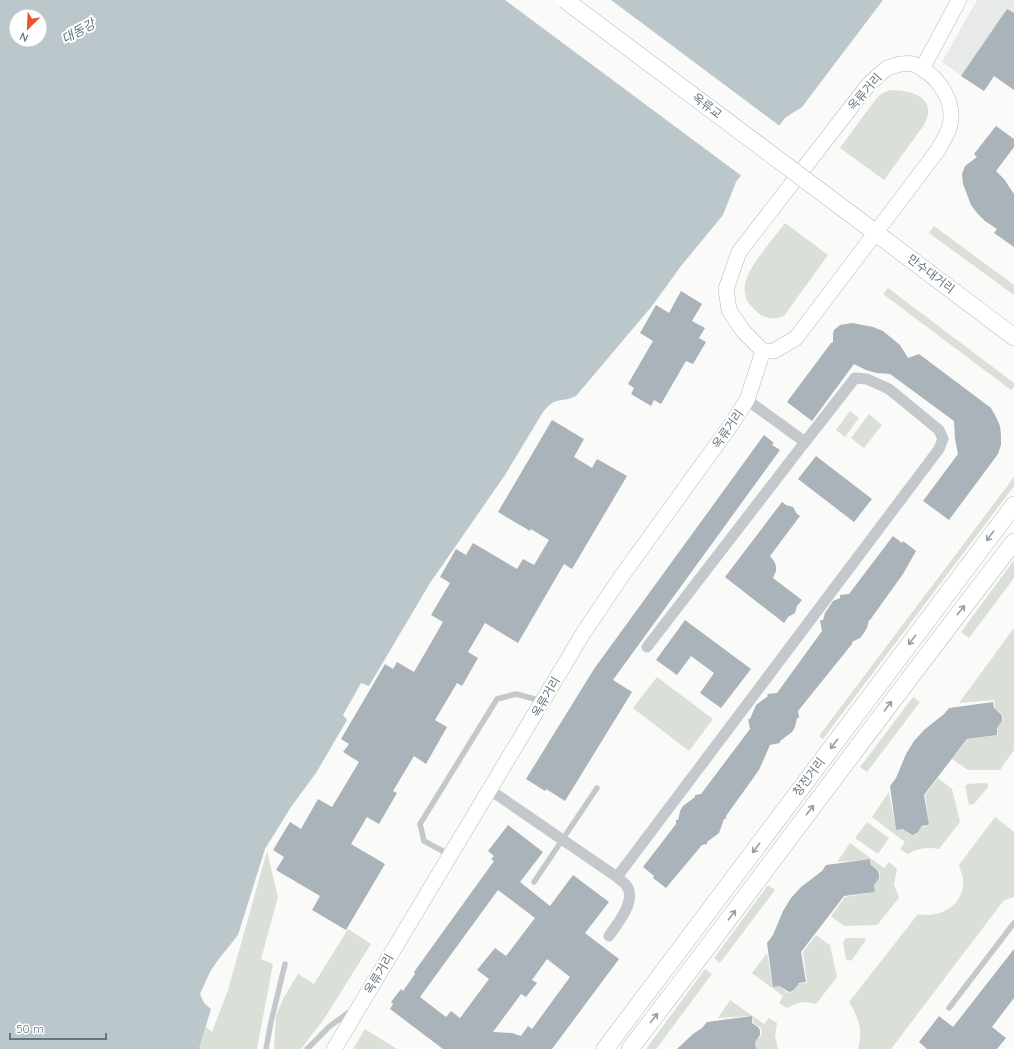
<svg xmlns="http://www.w3.org/2000/svg" width="1014" height="1049" viewBox="0 0 1014 1049" font-family="Quicksand,'Noto Sans KR',sans-serif">
<style>
.built{fill:#e8e9e9}
.green{fill:#dadfd7}
.water{fill:#bbc7cb;fill-rule:evenodd}
.pier{fill:#fafaf8}
.building{fill:#aab3b9;fill-rule:evenodd}
.lines{fill:none;stroke-linecap:round;stroke-linejoin:round}
.secondary-casing{stroke:#b3babf;stroke-width:16}
.primary-casing{stroke:#b5babe;stroke-width:18}
.lane{stroke:#c3c8cc;stroke-width:5.5}
.street{stroke:#c3c8cc;stroke-width:11}
.secondary{stroke:#fff;stroke-width:15}
.primary{stroke:#fff;stroke-width:17}
.primary-bridge-casing{stroke:#b5babe;stroke-width:18;stroke-linecap:butt}
.primary-bridge{stroke:#fff;stroke-width:17}
.oneway{stroke:#939fa8}
.labels{text-anchor:middle;stroke-width:4;stroke-linejoin:round;paint-order:stroke}
.street-label{font-size:12px;fill:#657683;stroke:#fff}
.water-label{font-size:13px;font-style:italic;fill:#60757c;stroke:#fff}
</style>
<rect width="100%" height="100%" fill="#fafaf8"/>
<path class="built" d="M977,0H1014V55L1010,53L984,91L942,62Z"/>
<path class="green" d="M890,90C904,90 926,93 928,109C929,115 926,120 924,125L884,180L840,148L875,100L881,94Z
M785,223L828,255L784,316C774,320 764,319 756,311C732,291 751,268 764,250C771,241 778,232 785,223Z
M934,226L1014,285V295L929,233Z
M888,288L1014,383V387L1011,390L883,294Z
M850,411L859,418L845,437L836,430Z
M869,414L882,425L864,448L851,438Z
M1014,477V486L823,739L819,736Z
M1014,560V578L969,638L961,632Z
M1014,628V750L1000,770H968L952,759L968,739L998,735L997,725L1003,721C1003,715 1002,711 995,710L994,700L959,703Z
M657,677L713,719L689,751L633,708Z
M913,697L920,702L867,772L860,767Z
M938,778L952,789L960,822L939,849C927,847 918,848 908,854L900,849L905,842L872,817L889,792L896,830L905,829C907,835 911,836 917,834L920,827L929,826L925,795Z
M985,783L988,784V787L974,804L969,805L965,786L968,784Z
M995,817L1014,832V897L1004,900L891,1049H858C863,1029 859,1019 849,1002L918,914C942,919 966,904 963,878C962,874 960,869 959,865Z
M867,822L889,838L878,854L855,838Z
M850,843L884,868L889,862L897,869L894,884L899,898L877,925L844,926L831,916L845,897L875,892L874,882L879,878L880,874L878,870L872,868L871,859L837,862Z
M267,851L278,897L261,959L273,964L257,1049H199L206,1027L212,1032L228,990Z
M768,885L775,890L720,963L714,958Z
M348,929L371,944L324,1019L301,1049H274L276,1016L283,999L298,974L314,984Z
M816,935L830,945L837,977L816,1004C805,1001 797,1002 787,1008L779,1003L783,996L752,973L767,953L773,987L782,986C785,996 796,994 797,984L807,983L803,952Z
M846,938H863L866,940L851,961L846,959L843,942Z
M705,969L712,974L656,1049H646Z
M730,1000L764,1024L769,1018L777,1023L775,1036L778,1049H756L755,1040L761,1036L762,1031L760,1027L754,1024L751,1016L718,1018Z
M365,1029L397,1049H353Z"/>
<path class="water" d="M0,0H883L802,107L785,118L736,182L723,215L681,266L652,306L576,396C559,404 557,395 543,412L505,475L430,583L369,686L361,683L343,715L347,720L316,773L291,807L265,849L238,935L218,960L210,972L200,994L204,1003L211,1009L199,1049H0ZM16,16H40V40H16Z"/>
<path class="pier" d="M505,0H611L781,127L743,177Z"/>
<path class="building" d="M1007,9L1014,13V90L994,76L984,91L961,76Z
M996,126L1014,139V147L996,171L1004,179L1014,194V247L994,233L997,229L985,221L977,213L971,205L963,184L962,174L965,166L977,157L974,154Z
M681,291L702,304L692,321L705,328L699,338L706,342L693,364L686,361L661,404L654,400L651,406L631,394L634,388L628,384L653,341L640,333L656,305L669,313Z
M852,323L873,327L883,331L900,345L908,358L919,354L991,408L996,417L1000,426L1001,435V445L998,454L949,520L923,501L958,454L955,439L954,421L890,374L876,373L866,370L854,364L812,421L787,402L831,343L833,342V334L834,330L840,325Z
M552,420L584,439L574,457L592,468L597,459L627,476L572,569L564,564L518,643L485,623L468,652L478,658L462,686L457,683L435,720L447,727L426,764L414,756L393,791L397,793L379,824L367,817L351,844L385,864L346,930L312,910L320,896L276,870L284,857L273,850L290,822L301,829L318,799L332,807L359,762L343,752L349,744L341,739L385,664L393,669L397,662L414,672L443,622L431,615L450,583L440,577L456,549L466,555L473,543L517,569L523,559L534,565L549,540L531,529L530,531L498,512Z
M764,435L774,443L772,445L780,450L613,680L632,692L565,801L546,789L545,791L526,779L594,669Z
M816,456L872,499L854,522L798,479Z
M782,502L786,505L793,507L797,514L800,516L770,556L774,561L776,566V571L773,578L802,600L797,606L795,613L788,617L784,623L725,577Z
M893,536L902,543L903,541L916,551L903,574L870,620H869L867,628L864,633L860,638L852,642V644L798,711L799,718H797L795,727L792,732L780,741V743L770,745L759,770L726,816V819H724L719,833L707,842V844L702,845L666,888L653,878L654,876L643,867L676,824V820H678L680,811L683,806L695,797V795L701,794L750,729L748,719H750L756,705L768,696L767,694L777,693L822,631L820,620H823L825,613L833,601L840,598V595L849,594Z
M685,620L751,669L721,708L700,693L714,673L691,656L677,675L656,660Z
M993,702L994,708L1001,714L1002,717V721L997,728V735L967,739L924,795L929,825L922,826L917,833L913,835L910,834L903,829L896,830L890,786L896,778L906,754L914,741L924,730L944,714L949,708Z
M508,825L543,852L520,882L550,906L573,875L609,902L585,933L619,959L552,1049H443L390,1009L393,1004L391,1002L401,989L403,991L415,974L414,972L494,861L491,859L494,856L488,851ZM498,890L535,918L506,956L495,948L477,970L489,979L460,1018L451,1011L446,1017L420,997ZM547,959L570,977L532,1029L528,1026L521,1036L512,1033L493,1032L521,994L526,997L537,983L532,980Z
M870,859L871,865L878,871L879,874V878L874,885L875,892L844,896L801,952L806,982L799,983L794,990L790,992L787,991L780,986L773,987L767,943L773,935L783,911L791,898L801,887L822,871L826,865Z
M1014,949V998L992,1027L1006,1038L997,1049H927L919,1042L939,1016L953,1027Z
M752,1016V1023L759,1028L760,1031V1035L755,1042L756,1049H677L693,1034L702,1028L707,1022Z"/>
<g class="lines">
<defs>
<path id="secondary" d="M900,64C904,64 909,63 913,64C915,64 919,67 921,68C940,79 955,102 950,125C948,134 942,142 938,150L796,338L774,351H763L743,331L729,310L726,289L739,252L869,84L887,68Z
M922,69L959,0
M334,1049L584,632L621,577L733,422L747,400L763,351"/>
<path id="primary" d="M848,212L1014,337
M605,1049L1014,505
M630,1049C759,881 884,709 1014,542"/>
</defs>
<use href="#secondary" class="secondary-casing"/>
<use href="#primary" class="primary-casing"/>
<path class="lane" d="M450,855L424,841L420,824L497,699L516,694L542,701
M534,882L597,788
M949,1008L1014,923
M266,1049L271,1022L285,964
M307,1049L330,1026L352,1010"/>
<path class="street" d="M647,647L805,442
M490,790L617,877L939,449L943,439L939,430L889,389L867,379L855,378L805,442L747,400
M609,936C617,924 638,900 626,885C624,882 620,880 617,877"/>
<use href="#secondary" class="secondary"/>
<use href="#primary" class="primary"/>
<defs>
<path id="primary-bridge" d="M565,0L848,212"/>
</defs>
<use href="#primary-bridge" class="primary-bridge-casing"/>
<use href="#primary-bridge" class="primary-bridge"/>
</g>
<defs><path id="oneway-shaft" d="M-6 0H5M1.5-3L5.5 0L1.5 3" fill="none" stroke-width="1.6" stroke-linecap="round" stroke-linejoin="round"/></defs>
<g class="oneway">
<use href="#oneway-shaft" transform="translate(990 536) rotate(127)"/>
<use href="#oneway-shaft" transform="translate(961 610) rotate(-52)"/>
<use href="#oneway-shaft" transform="translate(912 640) rotate(127)"/>
<use href="#oneway-shaft" transform="translate(888 706) rotate(-53)"/>
<use href="#oneway-shaft" transform="translate(834 744) rotate(127)"/>
<use href="#oneway-shaft" transform="translate(810 810) rotate(-53)"/>
<use href="#oneway-shaft" transform="translate(756 848) rotate(127)"/>
<use href="#oneway-shaft" transform="translate(732 915) rotate(-53)"/>
<use href="#oneway-shaft" transform="translate(654 1018) rotate(-52)"/>
</g>
<g class="labels">
<g class="street-label">
<text transform="translate(865 92) rotate(-49)" y="4">옥류거리</text>
<text transform="translate(707 106) rotate(37)" y="4">옥류교</text>
<text transform="translate(931 274) rotate(37)" y="4">만수대거리</text>
<text transform="translate(728 429) rotate(-55)" y="4">옥류거리</text>
<text transform="translate(546 697) rotate(-60)" y="4">옥류거리</text>
<text transform="translate(809 777) rotate(-53)" y="4">창전거리</text>
<text transform="translate(379 974) rotate(-59)" y="4">옥류거리</text>
</g>
<g class="water-label">
<text transform="translate(78 31) rotate(-29)" y="5">대동강</text>
</g>
</g>
<g transform="translate(28 28) rotate(204)"><circle r="19" fill="#ffffff" stroke="#c1c8cd"/>
<path d="M0-3L7 15L0 10L-7 15Z" fill="#e4572e"/>
<text y="-6" font-size="11" font-weight="bold" text-anchor="middle" fill="#657683">N</text>
</g>
<path d="M10 1033v6h96v-6" fill="none" stroke="#657683" stroke-width="2"/>
<text x="16" y="1033" font-size="12" fill="#657683" stroke="#ffffff" stroke-width="3" paint-order="stroke">50 m</text>
</svg>
